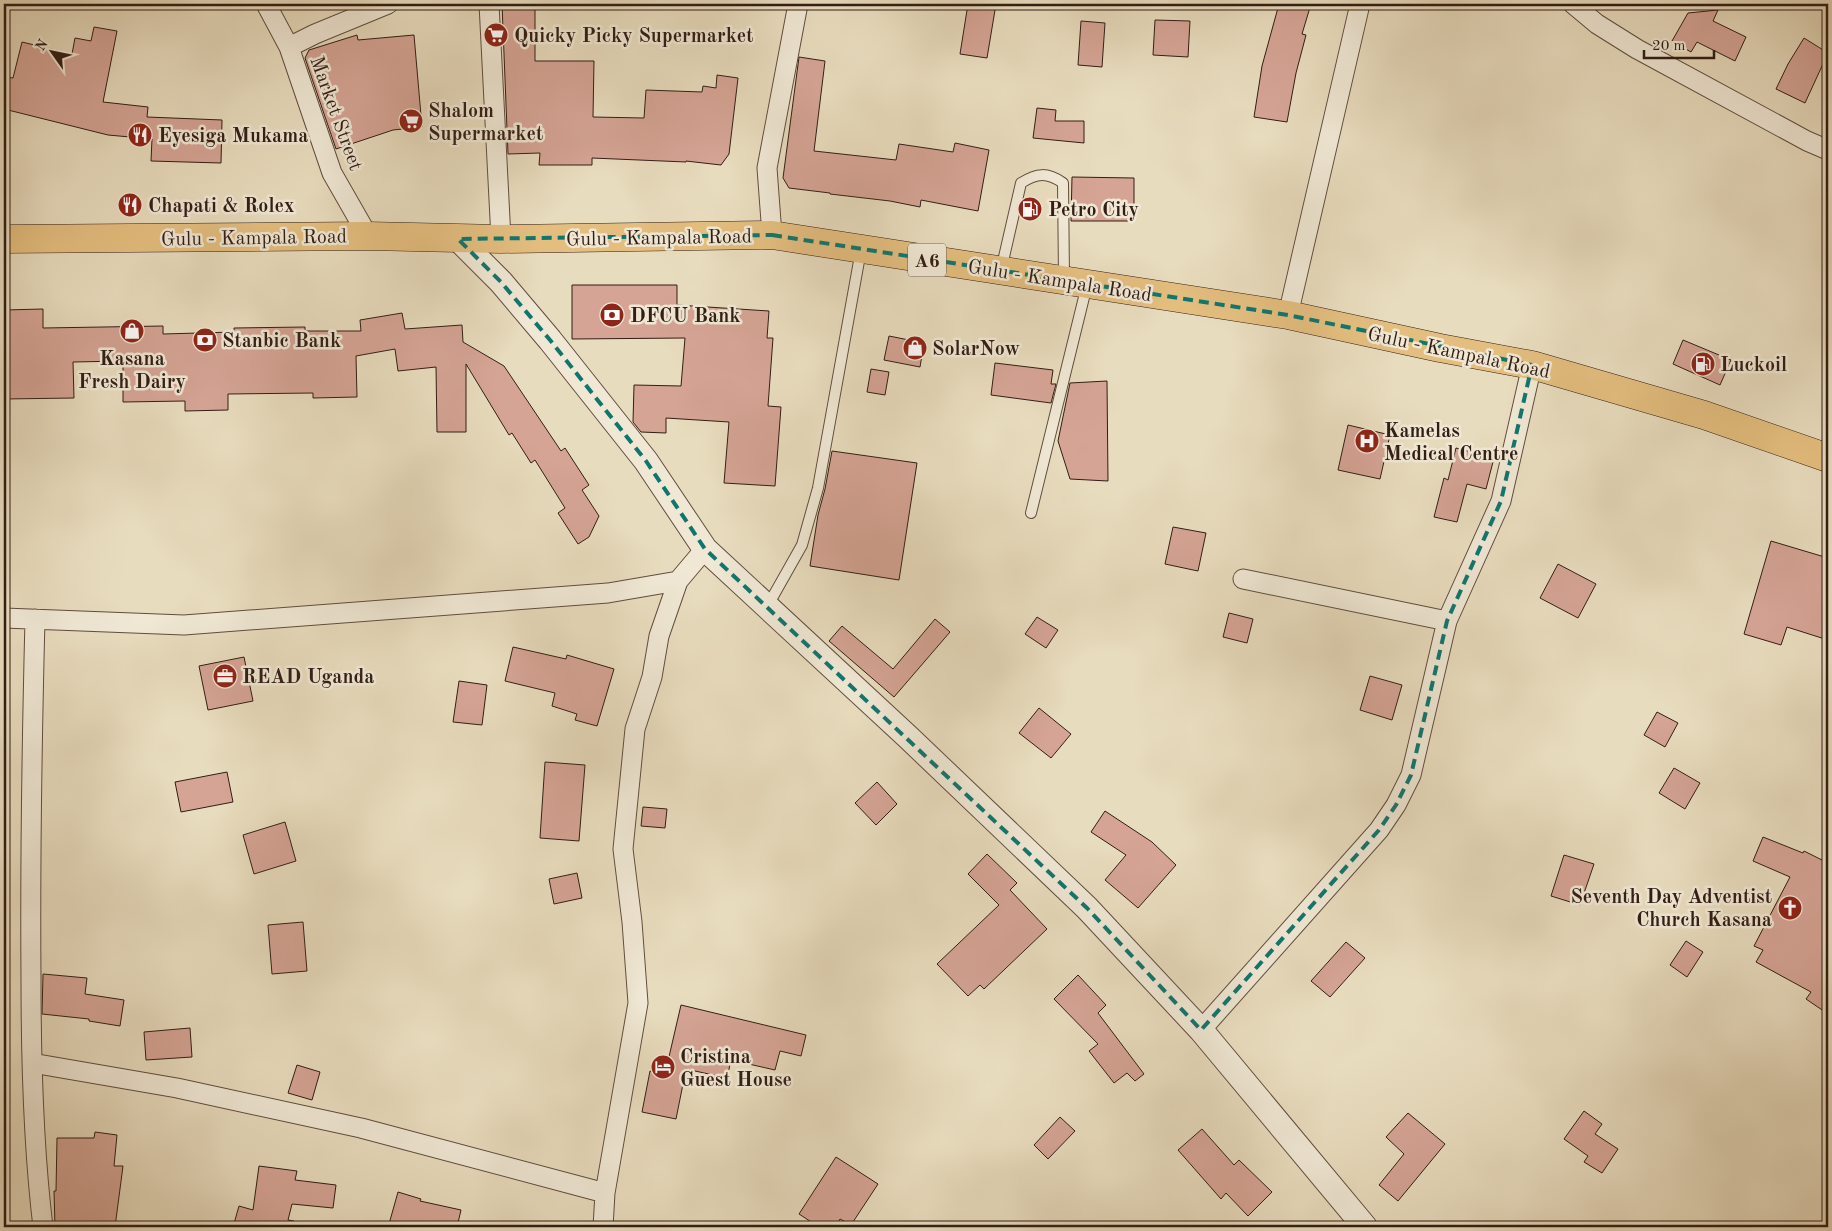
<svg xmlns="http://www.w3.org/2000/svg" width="1832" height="1231" viewBox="0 0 1832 1231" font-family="'Old Standard TT',serif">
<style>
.building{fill:#d5a495;stroke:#321d15}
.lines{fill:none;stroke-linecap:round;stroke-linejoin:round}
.service-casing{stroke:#604d3f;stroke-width:12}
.minor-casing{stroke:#604d3f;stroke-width:21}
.tertiary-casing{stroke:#604d3f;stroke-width:26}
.primary-casing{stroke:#321d15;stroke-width:29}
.service{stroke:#f0e8d5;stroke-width:10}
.minor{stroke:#f0e8d5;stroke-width:19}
.tertiary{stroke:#f0e8d5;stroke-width:24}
.primary{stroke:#e4be7f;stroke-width:28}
.marked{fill:none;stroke:#0f766e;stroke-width:4;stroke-dasharray:10 6;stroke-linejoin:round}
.labels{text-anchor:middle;stroke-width:5;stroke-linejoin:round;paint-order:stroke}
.shield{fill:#f0e8d5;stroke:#6b5a4f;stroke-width:1}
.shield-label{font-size:19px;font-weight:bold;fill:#321d15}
.poi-label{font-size:20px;font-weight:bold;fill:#321d15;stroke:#f0e8d5;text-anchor:start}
.street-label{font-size:20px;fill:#321d15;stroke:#f0e8d5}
</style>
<rect width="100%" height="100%" fill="#e8dcbe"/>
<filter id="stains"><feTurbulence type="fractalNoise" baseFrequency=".004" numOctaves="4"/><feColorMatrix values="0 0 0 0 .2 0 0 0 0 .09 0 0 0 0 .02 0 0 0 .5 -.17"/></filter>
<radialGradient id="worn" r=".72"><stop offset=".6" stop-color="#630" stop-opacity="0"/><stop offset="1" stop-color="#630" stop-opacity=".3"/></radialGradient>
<path class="building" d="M502,4H535V61H594L593,117L644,118L646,90L702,92L703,86L716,88L717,75L738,78L729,154L721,165L686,161V162L592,158V165H539L540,153L508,154Z
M968,4H996L987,58L960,54Z
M1279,4H1311L1302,34L1306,35L1296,73L1287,122L1254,117L1262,66Z
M1718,10L1713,21L1746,37L1735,61L1697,42L1691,52L1672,41L1688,13Z
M1155,20L1190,21L1188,57L1153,55Z
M1081,21L1105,23L1102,67L1078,65Z
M94,27L117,31L103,102L148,107L147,117L222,120L221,163L151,161L152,139L108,135L4,109V77L13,78L22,42L72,54L75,38L91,41Z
M357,35L358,40L414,35L422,127L393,130L336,149L305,58L309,50Z
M1804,38L1828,53L1805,103L1776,89L1788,64Z
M799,57L825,61L814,151L896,160L899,144L953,152L955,143L989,150L978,211L921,200L920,207L890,201L830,194V193L789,188L783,178Z
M1037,108L1056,110L1055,121H1084V143L1033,138Z
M1072,177L1134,178V221H1071Z
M572,285H677V305L769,311L767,338H773L768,406L781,407L775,486L724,483L729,422L666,418V433L641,432L633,422L634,385L681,386L685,338L572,339Z
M43,309V328L163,326V334L234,332V328L305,327V331H361L360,320L402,313L405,329L462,325L463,342L504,366L561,451L565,448L589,485L582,490L599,516L589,537L578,544L558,513L565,508L535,460L531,463L512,433L509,435L466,364V432H437L436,367L398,371L395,349L356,356L357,397L313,398V393L228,394V410L185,411V401L123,402V361L73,362L74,398L4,399V310Z
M889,336L924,343L920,367L884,360Z
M1683,340L1731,360L1720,385L1673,364Z
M995,363L1053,370L1051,384H1056L1051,403L991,395Z
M871,369L889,372L885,395L867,392Z
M1107,381L1108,481L1070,479L1058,441L1070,383Z
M1348,425L1390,435L1380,479L1338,470Z
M1456,448L1494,458L1486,489L1467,484L1457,522L1434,517L1444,478L1448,480Z
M832,451L917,463L899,580L810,566L818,515L825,489Z
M1173,527L1206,533L1198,571L1165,564Z
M1771,541L1828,558V640L1787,627L1781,645L1744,634Z
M1558,564L1596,584L1578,618L1540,598Z
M1229,613L1253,619L1247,643L1223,637Z
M1037,617L1058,630L1046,648L1025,634Z
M935,619L950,632L894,697L829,641L842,626L893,669Z
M513,647L566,659L567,655L614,669L597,726L575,720L577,714L552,706L555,693L505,681Z
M244,657L253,701L208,710L199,666Z
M1370,676L1402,685L1392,720L1360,710Z
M459,681L487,685L482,725L453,722Z
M1039,708L1071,734L1051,758L1019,733Z
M1657,712L1678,723L1665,747L1644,735Z
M545,762L585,765L579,841L540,838Z
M1674,768L1700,783L1685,809L1659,793Z
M227,772L233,802L181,812L175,782Z
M877,782L897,804L876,825L855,803Z
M643,807L667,809L665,828L641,826Z
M1105,811L1152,842L1176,865L1138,908L1105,880L1126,855L1091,832Z
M285,822L296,861L254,874L243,835Z
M1763,837L1803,853L1804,851L1828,863V1014L1806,999L1811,992L1756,962L1763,950L1754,946L1790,877L1753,861Z
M987,854L1017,883L1010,890L1047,929L984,989L980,985L968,996L937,964L999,905L968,874Z
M1564,855L1594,864L1580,905L1551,896Z
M577,873L582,898L554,904L549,879Z
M303,922L307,971L272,974L268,925Z
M1686,941L1703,952L1687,977L1670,965Z
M1346,942L1365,958L1330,997L1311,981Z
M43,974L87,978L85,994L124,1000L120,1026L89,1021V1019L42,1014Z
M1078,975L1106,1005L1098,1013L1144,1074L1135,1081L1127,1073L1114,1083L1089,1051L1098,1044L1054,999Z
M681,1005L806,1035L801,1056L780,1051L775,1070L731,1060L727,1078L686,1069L676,1119L642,1112L650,1071L665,1074Z
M190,1028L192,1057L146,1060L144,1032Z
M297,1065L320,1072L312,1100L288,1093Z
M1584,1111L1602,1124L1595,1134L1618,1149L1602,1173L1584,1162L1588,1156L1564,1139Z
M1408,1113L1445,1144L1398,1201L1379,1185L1404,1154L1386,1137Z
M1060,1117L1075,1131L1048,1159L1034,1145Z
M1202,1129L1234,1165L1239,1160L1272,1192L1248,1216L1226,1193L1221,1199L1178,1150Z
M95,1132L117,1135L114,1166H123L115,1227H55L54,1191H56L57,1138H94Z
M836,1157L878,1184L851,1225L840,1219L835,1227H819L799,1214Z
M259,1166L297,1171L295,1180L336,1185L333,1208L292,1204L288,1220L294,1221L293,1227H233L239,1206L253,1210Z
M398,1192L421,1199L420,1201L461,1210L457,1227H400L389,1224Z"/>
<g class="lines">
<defs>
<path id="service" d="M1001,270L1021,183C1037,173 1047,172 1063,183L1064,278
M1031,513L1087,285
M767,607L802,545L818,488L861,250"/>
<path id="minor" d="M266,4L289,47L332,173L368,236
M489,4L501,239
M1573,4L1597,24L1637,49L1807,141L1828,150
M289,47L315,34L388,4
M772,235L767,168L798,4
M1288,315L1360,4
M1243,579L1447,621
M4,618L184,625L608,593L678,581
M35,619C32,738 30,858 31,978C31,1061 33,1145 43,1227
M1201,1030L1379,830L1396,805L1411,775L1447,621L1501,501L1532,365
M32,1063L177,1088L361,1128L605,1193
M603,1227L605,1193L638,1003L632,922L623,849L635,729L652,677L659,636L678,581L705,549"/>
<path id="tertiary" d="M458,239L501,282L550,340L646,461L705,549L908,737L1087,908L1201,1030L1365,1227"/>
<path id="primary" d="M4,239L368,236L501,239L772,235L1288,315L1440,348L1532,365L1704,415L1828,458"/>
</defs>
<use href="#service" class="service-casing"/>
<use href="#minor" class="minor-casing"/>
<use href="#tertiary" class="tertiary-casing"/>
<use href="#primary" class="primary-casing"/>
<use href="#service" class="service"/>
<use href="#minor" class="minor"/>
<use href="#tertiary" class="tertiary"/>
<use href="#primary" class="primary"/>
</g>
<path class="marked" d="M772,235L1288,315L1532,365L1501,501L1447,621L1411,775L1396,805L1379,830L1201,1030L1087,908L705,549L646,461L550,340L501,282L458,239Z"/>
<defs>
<symbol id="supermarket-disc" viewBox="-11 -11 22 22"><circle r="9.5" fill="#8f2418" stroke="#f0e8d5"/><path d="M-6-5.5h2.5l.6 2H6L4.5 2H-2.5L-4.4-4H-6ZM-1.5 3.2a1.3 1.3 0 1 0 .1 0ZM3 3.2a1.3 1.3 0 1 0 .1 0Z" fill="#fff"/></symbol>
<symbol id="restaurant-disc" viewBox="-11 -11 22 22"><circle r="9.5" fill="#8f2418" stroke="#f0e8d5"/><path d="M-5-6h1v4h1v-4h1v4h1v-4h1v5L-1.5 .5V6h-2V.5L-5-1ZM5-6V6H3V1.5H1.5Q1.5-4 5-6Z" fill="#fff"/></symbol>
<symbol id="fuel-disc" viewBox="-11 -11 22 22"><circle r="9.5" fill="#8f2418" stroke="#f0e8d5"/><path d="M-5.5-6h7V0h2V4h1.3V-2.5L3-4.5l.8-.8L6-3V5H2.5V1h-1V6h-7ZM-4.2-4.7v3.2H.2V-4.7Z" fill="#fff"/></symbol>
<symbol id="bank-disc" viewBox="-11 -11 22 22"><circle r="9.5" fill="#8f2418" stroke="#f0e8d5"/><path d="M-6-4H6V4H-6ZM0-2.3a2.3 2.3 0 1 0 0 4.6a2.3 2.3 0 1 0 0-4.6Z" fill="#fff"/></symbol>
<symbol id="shop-disc" viewBox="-11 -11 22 22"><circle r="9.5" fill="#8f2418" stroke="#f0e8d5"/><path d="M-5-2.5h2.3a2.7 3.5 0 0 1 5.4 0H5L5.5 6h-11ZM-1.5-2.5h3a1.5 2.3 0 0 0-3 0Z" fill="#fff"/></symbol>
<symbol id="hospital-disc" viewBox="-11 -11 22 22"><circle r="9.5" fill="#8f2418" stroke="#f0e8d5"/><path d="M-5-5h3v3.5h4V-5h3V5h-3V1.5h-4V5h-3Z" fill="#fff"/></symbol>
<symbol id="office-disc" viewBox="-11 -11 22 22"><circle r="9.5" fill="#8f2418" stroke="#f0e8d5"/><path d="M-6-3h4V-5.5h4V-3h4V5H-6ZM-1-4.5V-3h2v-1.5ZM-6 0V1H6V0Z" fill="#fff"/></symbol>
<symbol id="church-disc" viewBox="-11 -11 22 22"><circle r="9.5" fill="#8f2418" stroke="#f0e8d5"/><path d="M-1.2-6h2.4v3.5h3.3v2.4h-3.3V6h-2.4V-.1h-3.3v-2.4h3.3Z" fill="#fff"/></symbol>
<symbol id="hotel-disc" viewBox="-11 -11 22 22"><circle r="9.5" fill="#8f2418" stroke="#f0e8d5"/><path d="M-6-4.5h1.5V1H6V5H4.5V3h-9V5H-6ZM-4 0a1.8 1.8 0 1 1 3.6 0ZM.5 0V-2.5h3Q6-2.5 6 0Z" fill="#fff"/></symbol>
</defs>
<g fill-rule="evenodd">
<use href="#supermarket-disc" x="482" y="21" width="28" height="28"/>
<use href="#supermarket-disc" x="397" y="107" width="28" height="28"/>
<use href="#restaurant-disc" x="126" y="121" width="28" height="28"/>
<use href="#restaurant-disc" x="116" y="191" width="28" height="28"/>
<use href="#fuel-disc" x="1016" y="195" width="28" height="28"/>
<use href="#bank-disc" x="598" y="301" width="28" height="28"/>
<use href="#shop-disc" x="118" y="317" width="28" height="28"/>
<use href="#bank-disc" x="191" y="326" width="28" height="28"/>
<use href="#shop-disc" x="901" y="334" width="28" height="28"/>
<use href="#fuel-disc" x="1689" y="350" width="28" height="28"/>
<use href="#hospital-disc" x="1353" y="427" width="28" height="28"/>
<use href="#office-disc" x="211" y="662" width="28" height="28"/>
<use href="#church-disc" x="1776" y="894" width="28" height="28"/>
<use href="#hotel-disc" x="649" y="1053" width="28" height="28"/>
</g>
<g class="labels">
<rect class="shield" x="908" y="243.5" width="38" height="33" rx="4"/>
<g class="shield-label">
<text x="927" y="267">A6</text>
</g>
<g class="poi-label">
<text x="514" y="42">Quicky Picky Supermarket</text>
<text x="428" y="117">Shalom<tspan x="428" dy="23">Supermarket</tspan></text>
<text x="158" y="142">Eyesiga Mukama</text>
<text x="148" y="212">Chapati &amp; Rolex</text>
<text x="1048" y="216">Petro City</text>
<text x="630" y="322">DFCU Bank</text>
<text x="222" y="347">Stanbic Bank</text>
<text x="932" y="355">SolarNow</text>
<text x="132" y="365" text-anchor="middle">Kasana<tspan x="132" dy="23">Fresh Dairy</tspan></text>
<text x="1720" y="371">Luckoil</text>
<text x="1384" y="437">Kamelas<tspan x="1384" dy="23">Medical Centre</tspan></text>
<text x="242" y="683">READ Uganda</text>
<text x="1772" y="903" text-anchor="end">Seventh Day Adventist<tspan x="1772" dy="23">Church Kasana</tspan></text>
<text x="680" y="1063">Cristina<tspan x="680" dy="23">Guest House</tspan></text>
</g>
<g class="street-label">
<text transform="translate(337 113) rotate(70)" y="7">Market Street</text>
<text transform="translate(254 237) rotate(-1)" y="7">Gulu - Kampala Road</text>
<text transform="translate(659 237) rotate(-1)" y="7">Gulu - Kampala Road</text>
<text transform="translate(1060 280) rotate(9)" y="7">Gulu - Kampala Road</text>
<text transform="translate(1459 352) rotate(12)" y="7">Gulu - Kampala Road</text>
</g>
</g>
<rect width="1832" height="1231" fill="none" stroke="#e8dcbe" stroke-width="20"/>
<rect x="5" y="5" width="1822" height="1221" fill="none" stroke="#321d15" stroke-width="2.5"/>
<rect x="10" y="10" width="1812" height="1211" fill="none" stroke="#321d15"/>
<g transform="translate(52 52) rotate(303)" stroke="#f0e8d5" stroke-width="4" paint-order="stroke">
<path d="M0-4L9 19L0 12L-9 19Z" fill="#321d15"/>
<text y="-8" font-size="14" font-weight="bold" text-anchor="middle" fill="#321d15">N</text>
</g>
<path d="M1644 50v8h70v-8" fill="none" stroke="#321d15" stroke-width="2.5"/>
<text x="1652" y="50" font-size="15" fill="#321d15" stroke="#f0e8d5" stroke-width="4" paint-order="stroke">20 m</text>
<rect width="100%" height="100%" filter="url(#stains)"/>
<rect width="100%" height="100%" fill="url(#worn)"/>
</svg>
